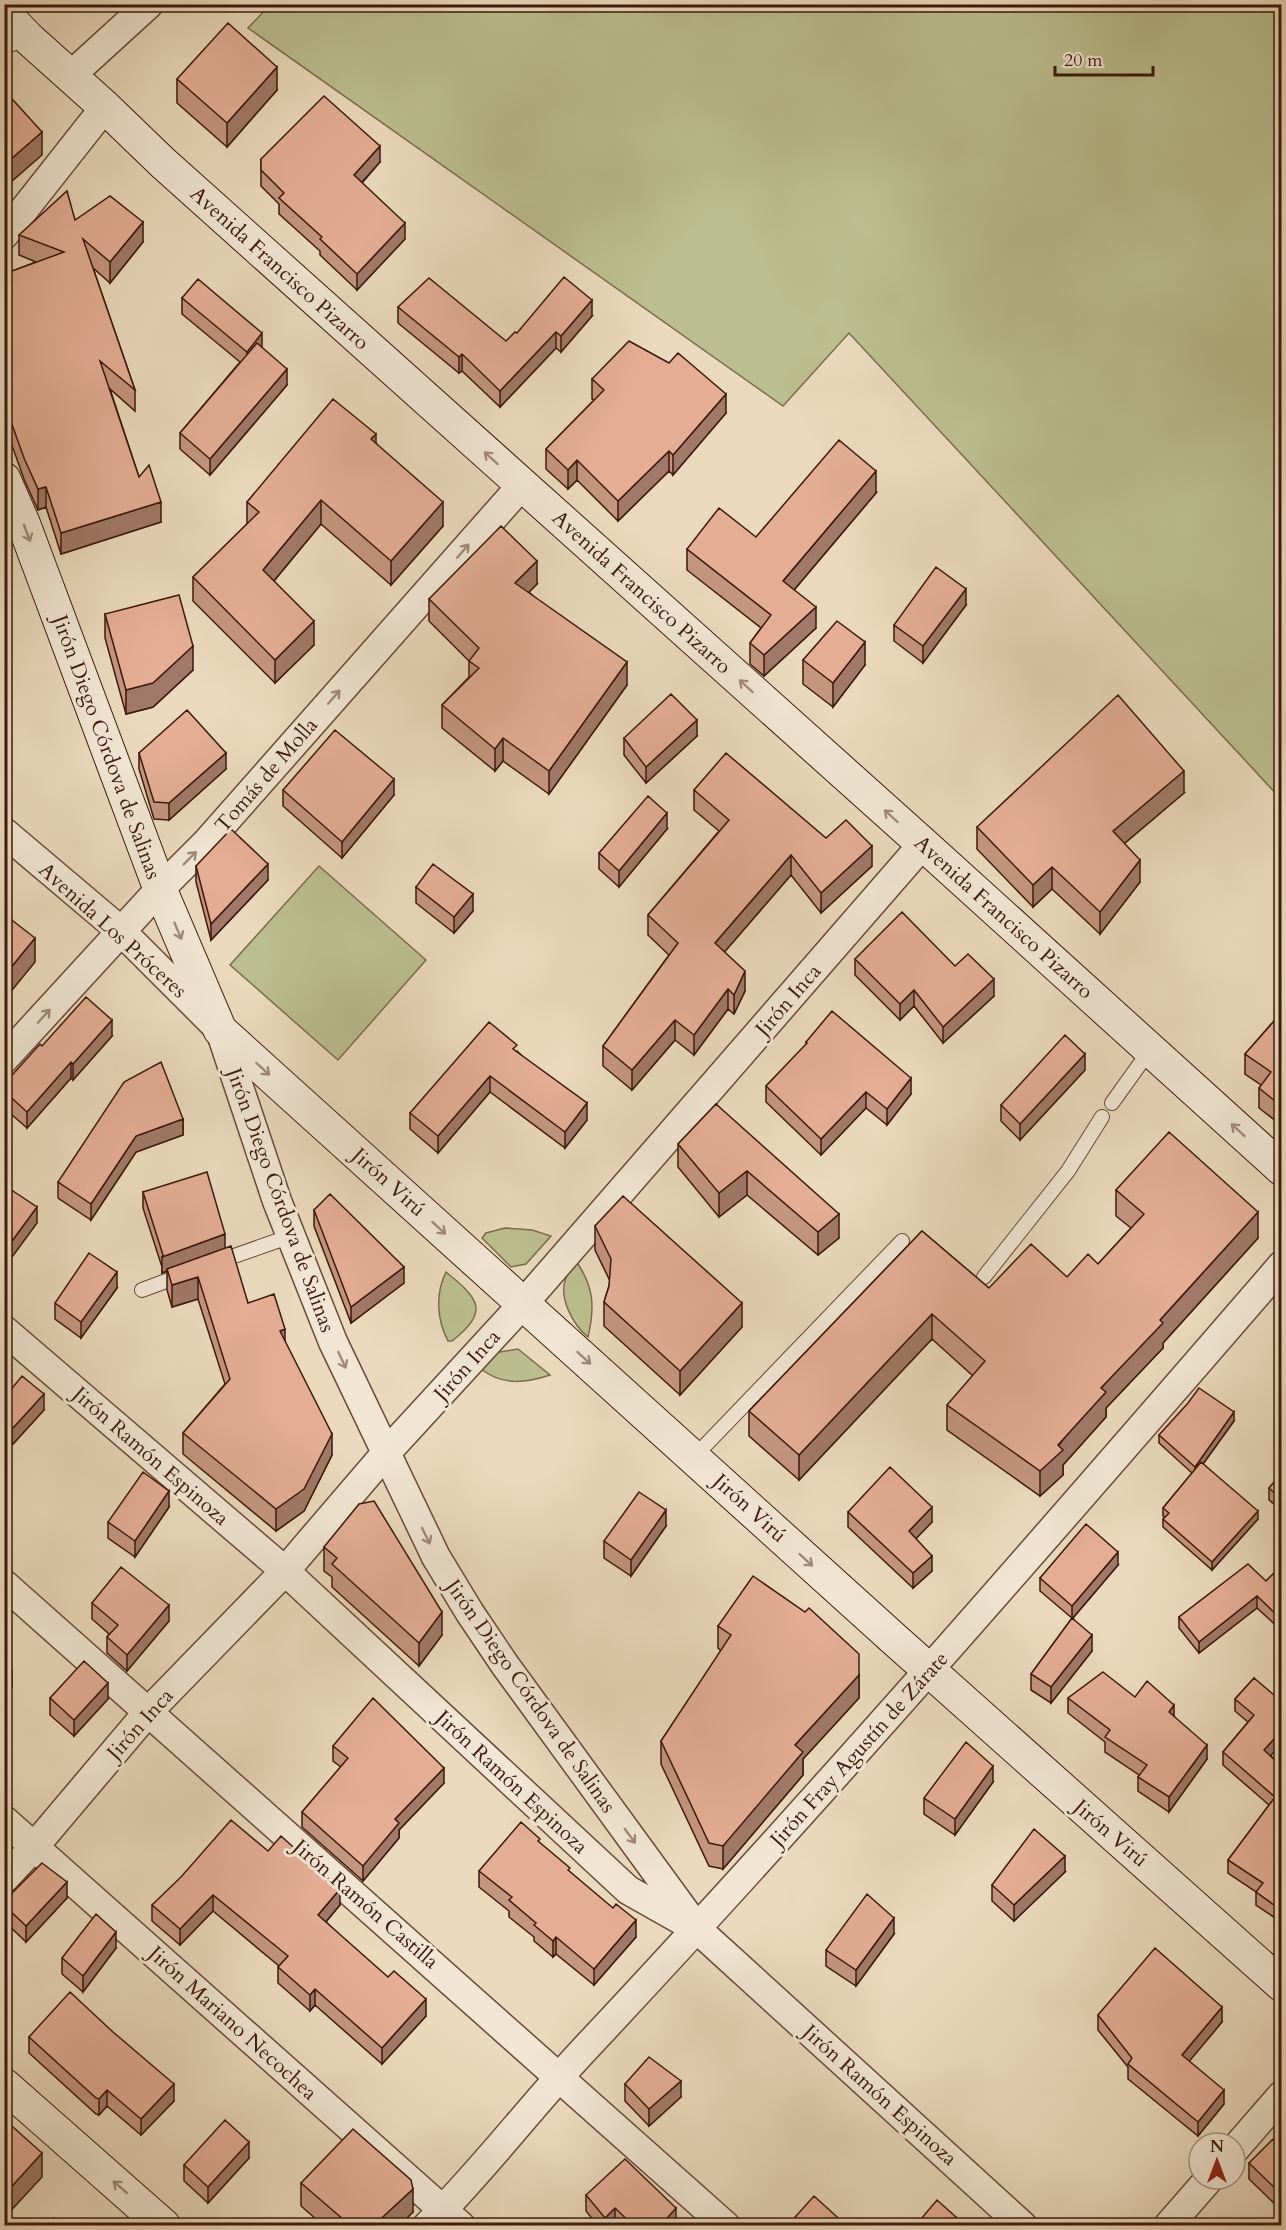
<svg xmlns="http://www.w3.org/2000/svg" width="1286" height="2230" viewBox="0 0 1286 2230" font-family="Cardo,serif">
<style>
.green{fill:#bbbe8e;stroke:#7c6c4d;stroke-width:1.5}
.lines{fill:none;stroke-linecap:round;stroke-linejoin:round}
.lane-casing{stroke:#684938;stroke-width:16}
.street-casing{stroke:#684938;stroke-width:31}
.secondary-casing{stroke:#3c190c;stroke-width:35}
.lane{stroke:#f1e6d3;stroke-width:14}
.street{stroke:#f1e6d3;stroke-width:28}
.secondary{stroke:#f1e6d3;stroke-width:33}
.wall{fill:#c4957f;stroke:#3c190c;stroke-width:1.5}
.shaded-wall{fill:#a07968;stroke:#3c190c;stroke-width:1.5}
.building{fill:#e4ad94;stroke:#3c190c;stroke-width:1.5}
.oneway{stroke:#a08a79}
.labels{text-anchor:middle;stroke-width:6;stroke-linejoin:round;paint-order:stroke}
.street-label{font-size:21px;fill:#3c190c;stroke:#f1e6d3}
</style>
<rect width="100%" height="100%" fill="#ead9bc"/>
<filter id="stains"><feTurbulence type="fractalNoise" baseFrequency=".00333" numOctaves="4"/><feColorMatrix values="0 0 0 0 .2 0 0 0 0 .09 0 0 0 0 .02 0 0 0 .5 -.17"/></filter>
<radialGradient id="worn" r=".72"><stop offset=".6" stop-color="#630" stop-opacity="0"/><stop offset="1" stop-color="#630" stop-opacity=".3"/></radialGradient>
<path class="green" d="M270,5H1281V799L849,333L783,406L248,28Z
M319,866L426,960L338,1060L230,965Z
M505,1228L532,1230L551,1236L526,1264L511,1267L482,1238L486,1233Z
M576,1261C594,1287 595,1307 588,1337C573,1325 558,1297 566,1278C568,1272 573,1266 576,1261Z
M446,1272C479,1299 490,1311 452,1341H448C437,1320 435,1294 446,1272Z
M518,1349L550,1375C526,1383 503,1386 481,1369L494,1353Z"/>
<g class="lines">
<defs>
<path id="lane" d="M4,47L28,38
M1112,1103L1150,1050
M217,1262L291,1236
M984,1277L1068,1171L1102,1117
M142,1290L185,1274
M694,1457L902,1241"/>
<path id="street" d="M69,77L149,4
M4,235L105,107
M4,832L121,931L220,1030L277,1201L333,1342L436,1557L470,1613L505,1665L691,1920
M4,1059L160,889L206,843L522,485
M4,1330L285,1571L628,1890L697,1929L1023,2226
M4,1584L726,2226
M4,1820L461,2226
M4,1879L34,1847L148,1712L285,1571L386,1453L523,1304L923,844
M1235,2149L1282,2095
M427,2226C482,2171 529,2109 582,2052C822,1796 1052,1531 1282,1265
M1168,2226L1209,2179"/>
<path id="secondary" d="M4,13L28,38L105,107L162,162L923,844L1282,1169
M4,479L24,525L160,889L220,1030L894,1639L1282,1985
M4,2085L164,2226"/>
</defs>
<use href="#lane" class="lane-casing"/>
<use href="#street" class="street-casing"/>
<use href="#secondary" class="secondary-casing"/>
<use href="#lane" class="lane"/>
<use href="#street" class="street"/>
<use href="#secondary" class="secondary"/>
</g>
<path class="wall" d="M177,79L277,90L227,147L177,103Z
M261,159L380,162L362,183L405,239L357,290L320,255V251L279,214V204L261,186Z
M75,220L143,242L110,283L93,268L135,390V411L110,389L139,477L161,522L61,554L46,507L38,510L24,479L4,423V274L36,262L19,255V235Z
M182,298L262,348L287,385L210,475L180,449V433L240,362L182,314Z
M398,307L506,341L517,333L592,316L561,352L556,348L500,407L462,371L459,373L398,323Z
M592,379L726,413L673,475L669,471L618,521L577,480L568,489L546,469V449L594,400L592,399Z
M376,443L443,526L391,585L321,524L274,581L314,645L275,683L193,601V577L247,524V502Z
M876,493L794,590L816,628L764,676L750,664V643L761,628L687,570V549L756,537Z
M537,584L529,592L627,685L549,794L503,761L495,771L442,728V705L469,677V661L429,621V599Z
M966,605L923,663L894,641V625Z
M105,614L193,670L153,707L126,714L105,638Z
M803,660L865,665L833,707L803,684Z
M697,736L646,783L624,755V738Z
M139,753L226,769L169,820L154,819L139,769Z
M283,790L394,795L342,858L283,806Z
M694,790L826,838L872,866L821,913L791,875L724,952L745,991L734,1014L728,1009L694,1055L675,1040L632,1090L603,1066V1046L669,955L648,935V915L719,831L694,810Z
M1184,793L1124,844L1140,882L1100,934L1052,889L1033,907L977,849V827Z
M667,829L619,887L599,869V853Z
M196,866L268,880L211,940L196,882Z
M416,887L473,911L454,933L416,903Z
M855,959L955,966L994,996L943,1043L914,1006L900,1020L855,975Z
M1281,1013V1125L1259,1108V1088L1261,1085L1245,1074V1054Z
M112,1036L73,1080L71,1078L27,1128L4,1108V1084L42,1046Z
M806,1042L911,1094L887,1125L866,1108L821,1155L766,1102V1086L806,1045Z
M517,1051L587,1120L565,1148L490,1092L438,1153L410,1129V1113Z
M1085,1070L1020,1140L1001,1121V1105Z
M716,1104L839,1238L818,1255L747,1195L719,1217L678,1167V1144Z
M183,1119V1135L136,1152L91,1220L58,1198V1182Z
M1116,1190L1258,1238L1163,1343V1348L1106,1408V1417L1063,1465V1475L1040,1496L947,1430V1405L973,1376L932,1339L799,1480L749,1436V1411L922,1231L989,1288L1067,1277L1098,1264L1131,1228L1116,1216Z
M143,1192L225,1248L248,1303L285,1342L332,1455L304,1511L276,1531L183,1454V1433L225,1384L198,1299L172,1307L167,1290V1271L162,1273V1267L143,1208Z
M314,1210L404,1283L351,1323L314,1226Z
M595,1226L742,1327L680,1395L604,1326V1302L609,1286L610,1281L595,1250Z
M117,1288L81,1338L55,1319V1303Z
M4,1398L44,1410L12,1445L4,1442Z
M1234,1421L1203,1464L1258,1519L1212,1570L1163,1527V1519L1165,1518L1163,1516V1508L1192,1473L1159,1443V1435Z
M1281,1474V1510L1269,1500V1488Z
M169,1507L135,1557L108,1538V1522Z
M848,1512L932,1522L916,1538L932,1571L913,1588L848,1527Z
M666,1526L631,1576L604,1558V1541Z
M324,1547L442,1635L419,1666L332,1587V1577L324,1571Z
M1118,1565L1073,1618L1092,1651L1051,1703L1031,1690V1674L1072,1618L1040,1591V1578Z
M1281,1566V1630L1257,1608L1199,1653L1179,1628V1617L1266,1581Z
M92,1603L169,1621L127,1671L107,1653V1637L109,1634L92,1619Z
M718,1626L859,1675V1698L803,1759V1775L723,1869L709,1866L661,1764V1741L721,1651L718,1648Z
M1254,1678L1271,1756L1281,1766V1922L1256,1905V1892L1228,1873V1860L1269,1805L1223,1765V1752L1248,1722L1235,1711V1699Z
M1135,1697L1174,1716L1207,1759L1169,1812L1138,1791V1777L1139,1775L1105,1752V1742L1068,1713V1698Z
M50,1698L108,1699L74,1736L50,1715Z
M333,1746L444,1783L399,1830V1838L363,1881L302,1827V1812L341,1767L333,1761Z
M993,1782L955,1835L924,1814V1798Z
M540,1843L636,1937L594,1985L556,1954L553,1957L534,1941V1937L509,1917V1911L479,1887V1871Z
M268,1851L340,1905L326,1922L426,2016L382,2064L315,2005L310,2011L278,1983V1967L279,1966L213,1911L180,1945L152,1921V1905Z
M1065,1872L1014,1921L992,1901V1885Z
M67,1898L26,1942L4,1921V1901Z
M894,1934L856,1986L826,1966V1950Z
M116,1948L83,1992L62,1974V1958Z
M1098,2015L1222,2022L1189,2061L1224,2104L1198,2136L1128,2079V2067L1098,2030Z
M29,2037L174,2101L141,2135L107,2106L99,2115L96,2114L29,2053Z
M625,2084L681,2097L649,2126L625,2101Z
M1281,2147V2210L1249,2179V2163Z
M249,2158L208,2203L184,2181V2165Z
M301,2183L413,2212L399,2226H324L301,2206Z
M586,2195L676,2224L674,2226H616L615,2224L613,2226H598L586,2211Z"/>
<path class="shaded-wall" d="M277,67V90L227,147V123Z
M42,132V155L4,188V165Z
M380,146V162L354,191V175Z
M143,222V242L110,283V262Z
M405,223V239L357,290V274Z
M592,300V316L561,352V336Z
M556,332V348L500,407V391Z
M262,333V349L247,368V352Z
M462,354V371L459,373V357Z
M287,369V385L210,475V459Z
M726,394V413L673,475V455Z
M376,434V458L371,439Z
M669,451V471L618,521V501Z
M577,460V480L568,489V470Z
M876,471V493L783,603V581Z
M46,487V507L38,510V489Z
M321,500V524L263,594V570Z
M161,502V522L61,554V533Z
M443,502V526L391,585V561Z
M537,561V584L515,606V583Z
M966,589V605L923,663V646Z
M816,607V628L764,676V655Z
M314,621V645L275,683V660Z
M865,642V665L833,707V683Z
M193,646V670L153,707L126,714V690Z
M627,662V685L549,794V771Z
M697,720V736L646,783V767Z
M503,738V761L495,771V749Z
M226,753V769L169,820V803Z
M1184,771V793L1113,853V831Z
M394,779V795L342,858V842Z
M667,813V829L619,887V871Z
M872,846V866L821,913V893Z
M791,855V875L715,963V943Z
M1140,860V882L1100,934V912Z
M268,864V880L211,940V924Z
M1052,867V889L1033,907V885Z
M473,894V911L454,933V917Z
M35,938V962L4,1000V976Z
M745,971V991L734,1014V995Z
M994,979V996L943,1043V1027Z
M728,989V1009L694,1055V1035Z
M914,990V1006L900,1020V1004Z
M112,1020V1036L73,1080V1064Z
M675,1020V1040L632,1090V1070Z
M1085,1054V1070L1020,1140V1124Z
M71,1062V1078L27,1128V1112Z
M490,1076V1092L438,1153V1136Z
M911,1078V1094L887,1125V1109Z
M866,1092V1108L821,1155V1139Z
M587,1103V1120L565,1148V1132Z
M183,1119V1135L136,1152L91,1220V1204L136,1136Z
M747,1171V1195L719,1217V1193Z
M37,1207V1223L4,1268V1252Z
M1258,1212V1238L1163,1343V1348L1106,1408V1417L1063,1465V1475L1040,1496V1471L1101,1388L1160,1320Z
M839,1214V1238L818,1255V1232Z
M225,1234V1250L167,1269V1271L162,1273V1257Z
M404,1267V1283L351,1323V1307Z
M117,1272V1288L81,1338V1322Z
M198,1277V1299L172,1307V1285Z
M742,1303V1327L680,1395V1371Z
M932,1314V1339L799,1480V1455Z
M285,1329V1351L280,1331Z
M44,1394V1410L12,1445V1429Z
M1234,1412V1421L1195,1475V1467Z
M332,1434V1455L304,1511L276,1531V1509Z
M169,1491V1507L135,1557V1541Z
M932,1507V1522L909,1546V1531Z
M666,1510V1526L631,1576V1560Z
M1258,1511V1519L1212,1570V1562Z
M1118,1552V1565L1072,1619V1606Z
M932,1556V1571L913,1588V1573Z
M1257,1596V1608L1199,1653V1642Z
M169,1605V1621L127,1671V1655Z
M442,1612V1635L419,1666V1643Z
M1092,1635V1651L1051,1703V1687Z
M12,1671V1687L4,1698V1682Z
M859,1675V1698L803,1759V1775L723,1869V1846L795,1745Z
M108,1683V1699L74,1736V1720Z
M1174,1705V1720L1169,1712Z
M1281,1731V1744L1264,1763V1750Z
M1207,1745V1759L1169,1812V1797Z
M993,1766V1782L955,1835V1819Z
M444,1768V1783L399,1830V1838L363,1881V1866L395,1819Z
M1065,1856V1872L1014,1921V1905Z
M67,1882V1898L26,1942V1926Z
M340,1889V1905L318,1931V1915Z
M213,1895V1911L180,1945V1929Z
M894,1918V1934L856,1986V1970Z
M636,1920V1937L594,1985V1969Z
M116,1932V1948L83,1992V1976Z
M556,1937V1954L553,1957V1941Z
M315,1989V2005L310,2011V1995Z
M426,1999V2016L382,2064V2048Z
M1222,2007V2022L1182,2070V2055Z
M681,2081V2097L649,2126V2109Z
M174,2084V2101L141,2135V2119Z
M107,2090V2106L99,2115V2099Z
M1224,2090V2104L1198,2136V2122Z
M249,2142V2158L208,2203V2187Z
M42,2153V2177L4,2218V2195Z
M413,2189V2212L399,2226H373Z
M615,2208V2224L613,2226H605V2218Z
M676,2208V2224L674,2226H660Z"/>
<path class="building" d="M228,23L277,67L227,123L177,79Z
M4,90L42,132L4,165Z
M324,96L380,146L354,175L405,223L357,274L320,239L322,237L279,198L284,193L261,170V159Z
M67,191L75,220L110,196L143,222L110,262L83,239L135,390L100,361L139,477L149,465L161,502L61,533L46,487L38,489L24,458L4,402V274L64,252L19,235Z
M564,277L592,300L561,336L556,332L500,391L462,354L459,357L398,307L429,278L506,341L515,332L517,333Z
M198,279L262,333L247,352L182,298Z
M629,341L669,363L678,353L726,394L673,455L669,451L618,501L577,460L568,470L546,449L604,390L592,379Z
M257,343L287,369L210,459L180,433Z
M333,399L376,434L371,439L443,502L391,561L321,500L263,570L314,621L275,660L193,577L259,512L247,502Z
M839,440L876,471L783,581L816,607L764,655L750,643L771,615L687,549L719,508L756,537Z
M501,526L537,561L515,583L627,662L549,771L503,738L495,749L442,705L479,668L469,661L479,648L429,599Z
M936,567L966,589L923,646L894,625Z
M179,595L193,646L153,683L126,690L105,614Z
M837,621L865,642L833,683L803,660Z
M671,694L697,720L646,767L624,738Z
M1118,695L1184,771L1113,831L1140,860L1100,912L1052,867L1033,885L977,827Z
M187,710L226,753L169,803L154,802L139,753Z
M335,730L394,779L342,842L283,790Z
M726,753L826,838L846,820L872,846L821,893L791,855L715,943L745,971L734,995L728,989L694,1035L675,1020L632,1070L603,1046L678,943L648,915L729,820L694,790Z
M648,796L667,813L619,871L599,853Z
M231,829L268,864L211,924L196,866Z
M433,864L473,894L454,917L416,887Z
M902,912L955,966L968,954L994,979L943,1027L914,990L900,1004L855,959Z
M4,914L35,938L4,976Z
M86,997L112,1020L73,1064L71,1062L27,1112L4,1091V1084L40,1044L42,1046Z
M832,1011L911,1078L887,1109L866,1092L821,1139L766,1086L807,1043L806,1042Z
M1281,1013V1106L1259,1088L1271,1072L1245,1054Z
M489,1022L517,1045L513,1049L587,1103L565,1132L490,1076L438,1136L410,1113Z
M1065,1035L1085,1054L1020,1124L1001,1105Z
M161,1062L183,1119L136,1136L91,1204L58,1182L124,1082Z
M716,1104L839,1214L818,1232L747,1171L719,1193L678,1144Z
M1169,1132L1258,1212L1160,1320L1163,1323L1101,1388L1106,1392L1058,1445L1063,1450L1040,1471L947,1405L985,1361L932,1314L799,1455L749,1411L922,1231L989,1288L1031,1244L1067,1277L1088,1254L1098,1264L1144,1214L1116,1190Z
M207,1172L225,1234L162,1257L163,1255L143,1192Z
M4,1185L37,1207L4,1252Z
M330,1194L404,1267L351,1307L314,1210Z
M623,1196L742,1303L680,1371L604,1302L609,1286L611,1259L595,1226Z
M231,1246L248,1303L274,1294L285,1329L280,1331L332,1434L304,1489L276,1509L183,1433L230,1379L198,1277L172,1285L167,1269Z
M89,1253L117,1272L81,1322L55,1303Z
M22,1376L44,1394L12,1429L4,1425V1398Z
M1199,1388L1234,1412L1195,1467L1159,1435L1188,1403Z
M1201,1462L1258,1511L1212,1562L1163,1519L1169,1513L1163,1508Z
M890,1467L932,1507L909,1531L932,1556L913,1573L848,1512Z
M143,1472L169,1491L135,1541L108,1522Z
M1281,1474V1499L1269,1488Z
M639,1492L666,1510L631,1560L604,1541Z
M374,1501L442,1612L419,1643L332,1564L337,1558L324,1547L359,1504Z
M1086,1524L1118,1552L1072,1606L1040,1578Z
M1248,1564L1266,1581L1281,1566V1619L1257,1596L1199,1642L1179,1617Z
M121,1567L169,1605L127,1655L107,1637L118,1625L92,1603Z
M753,1576L805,1612L809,1608L859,1654V1675L795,1745L803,1752L723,1846L709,1843L661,1741L731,1635L718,1626Z
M1072,1618L1092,1635L1051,1687L1031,1674Z
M84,1661L108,1683L74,1720L50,1698Z
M4,1666L12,1671L4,1682Z
M1103,1672L1135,1697L1147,1681L1174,1705L1169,1712L1207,1745L1169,1797L1138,1777L1147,1765L1105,1737L1110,1730L1068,1698Z
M1254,1678L1281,1701V1731L1264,1750L1281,1766V1910L1256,1892L1263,1883L1228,1860L1275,1797L1223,1752L1254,1715L1235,1699Z
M373,1698L444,1768L395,1819L399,1823L363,1866L302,1812L348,1758L333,1746Z
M966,1742L993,1766L955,1819L924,1798Z
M231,1820L268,1851L281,1836L340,1889L318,1915L388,1977L394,1971L426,1999L382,2048L315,1989L310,1995L278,1967L288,1956L213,1895L180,1929L152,1905L181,1877Z
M521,1822L540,1839L538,1841L570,1868L568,1870L613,1908L616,1904L636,1920L594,1969L556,1937L553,1941L534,1925L536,1923L509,1900L512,1897L479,1871Z
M1034,1829L1065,1856L1014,1905L992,1885Z
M42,1863L67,1882L26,1926L4,1905V1901Z
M867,1894L894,1918L856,1970L826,1950Z
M96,1914L116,1932L83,1976L62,1958Z
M1155,1948L1222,2007L1182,2055L1224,2090L1198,2122L1128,2064L1132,2058L1098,2015Z
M70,1992L113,2032L174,2084L141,2119L107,2090L99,2099L96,2098L29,2037Z
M649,2057L681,2081L649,2109L625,2084Z
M4,2119L42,2153L4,2195Z
M225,2120L249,2142L208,2187L184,2165Z
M353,2129L411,2180L413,2189L373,2226H351L301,2183Z
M1273,2139L1281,2147V2194L1249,2163Z
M625,2159L676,2208L660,2226H634L615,2208L605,2218L586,2195Z
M814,2196L847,2226H787Z
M937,2200L966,2226H915Z
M54,2218L63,2226H48Z
M1204,2220L1211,2226H1199Z"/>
<defs><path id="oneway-shaft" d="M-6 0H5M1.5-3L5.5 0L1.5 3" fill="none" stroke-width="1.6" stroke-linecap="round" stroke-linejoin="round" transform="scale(1.5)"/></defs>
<g class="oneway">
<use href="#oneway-shaft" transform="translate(491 458) rotate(-138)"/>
<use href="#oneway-shaft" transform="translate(27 533) rotate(69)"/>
<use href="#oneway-shaft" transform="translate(463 551) rotate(-49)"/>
<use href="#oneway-shaft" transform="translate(746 686) rotate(-138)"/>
<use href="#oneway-shaft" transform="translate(334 697) rotate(-49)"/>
<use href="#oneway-shaft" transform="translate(891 816) rotate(-138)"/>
<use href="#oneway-shaft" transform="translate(190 858) rotate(-45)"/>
<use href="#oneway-shaft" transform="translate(178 931) rotate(67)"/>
<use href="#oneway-shaft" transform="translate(44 1016) rotate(-48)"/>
<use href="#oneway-shaft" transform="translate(263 1069) rotate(42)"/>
<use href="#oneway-shaft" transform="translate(1238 1130) rotate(-138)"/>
<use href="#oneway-shaft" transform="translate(439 1228) rotate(42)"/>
<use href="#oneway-shaft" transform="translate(584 1358) rotate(42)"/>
<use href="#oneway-shaft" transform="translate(342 1360) rotate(65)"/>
<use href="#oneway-shaft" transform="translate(426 1536) rotate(64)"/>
<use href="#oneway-shaft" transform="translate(806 1560) rotate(42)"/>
<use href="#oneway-shaft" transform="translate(630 1836) rotate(54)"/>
<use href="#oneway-shaft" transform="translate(120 2187) rotate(-139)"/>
</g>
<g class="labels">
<g class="street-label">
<text transform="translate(280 268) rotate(42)" y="7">Avenida Francisco Pizarro</text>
<text transform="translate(642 592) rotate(42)" y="7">Avenida Francisco Pizarro</text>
<text transform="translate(107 747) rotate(70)" y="7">Jirón Diego Córdova de Salinas</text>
<text transform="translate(266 775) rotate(-49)" y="7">Tomás de Molla</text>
<text transform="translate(1004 917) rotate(42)" y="7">Avenida Francisco Pizarro</text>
<text transform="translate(113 930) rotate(42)" y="7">Avenida Los Próceres</text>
<text transform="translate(788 1000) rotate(-49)" y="7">Jirón Inca</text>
<text transform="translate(389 1182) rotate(42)" y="7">Jirón Virú</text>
<text transform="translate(281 1200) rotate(70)" y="7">Jirón Diego Córdova de Salinas</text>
<text transform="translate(467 1365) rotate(-48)" y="7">Jirón Inca</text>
<text transform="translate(151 1456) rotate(41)" y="7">Jirón Ramón Espinoza</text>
<text transform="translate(750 1508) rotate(42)" y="7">Jirón Virú</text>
<text transform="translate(531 1696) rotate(55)" y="7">Jirón Diego Córdova de Salinas</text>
<text transform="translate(140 1724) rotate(-48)" y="7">Jirón Inca</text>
<text transform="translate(859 1749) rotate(-48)" y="7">Jirón Fray Agustín de Zárate</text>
<text transform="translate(512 1782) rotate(43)" y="7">Jirón Ramón Espinoza</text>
<text transform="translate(1111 1833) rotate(41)" y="7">Jirón Virú</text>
<text transform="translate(366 1904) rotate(41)" y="7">Jirón Ramón Castilla</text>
<text transform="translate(233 2023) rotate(42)" y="7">Jirón Mariano Necochea</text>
<text transform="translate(880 2095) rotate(42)" y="7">Jirón Ramón Espinoza</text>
</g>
</g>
<rect width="1286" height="2230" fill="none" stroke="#ead9bc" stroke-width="24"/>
<rect x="6" y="6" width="1274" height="2218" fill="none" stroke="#3c190c" stroke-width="3"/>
<rect x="12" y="12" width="1262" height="2206" fill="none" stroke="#3c190c" stroke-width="1.5"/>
<g transform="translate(1217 2161)"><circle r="28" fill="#f1e6d3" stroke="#a99483" stroke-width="1.5"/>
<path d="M0-4.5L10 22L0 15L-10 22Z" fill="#8f2418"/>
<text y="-9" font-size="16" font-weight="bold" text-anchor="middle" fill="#3c190c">N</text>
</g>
<path d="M1055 66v9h98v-9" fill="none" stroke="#3c190c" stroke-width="3"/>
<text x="1064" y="66" font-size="18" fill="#3c190c" stroke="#f1e6d3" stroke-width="4.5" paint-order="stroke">20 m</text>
<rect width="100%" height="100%" filter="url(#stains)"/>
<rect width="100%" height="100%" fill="url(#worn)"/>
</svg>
